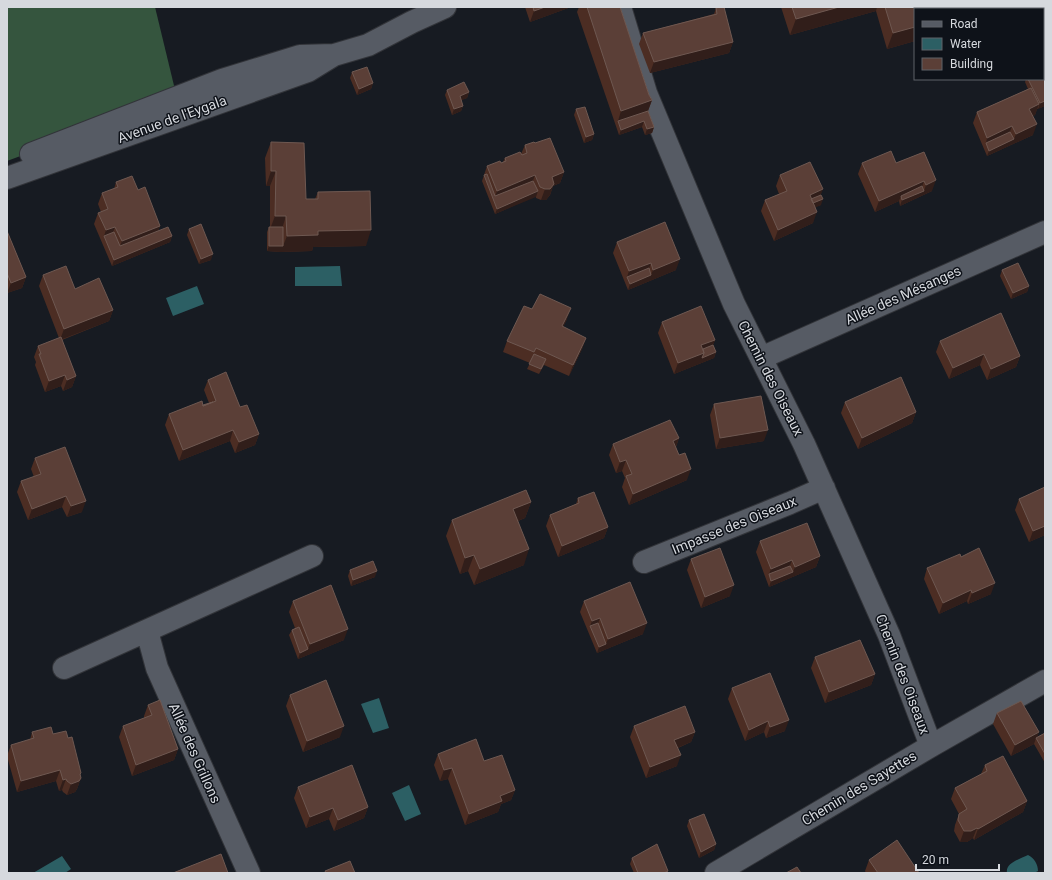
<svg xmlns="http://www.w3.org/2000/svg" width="1052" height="880" viewBox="0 0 1052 880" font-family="Roboto,sans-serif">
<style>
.forest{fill:#35553e}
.water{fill:#2c5f64}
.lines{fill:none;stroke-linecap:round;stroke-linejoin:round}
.minor-casing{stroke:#323439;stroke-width:24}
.minor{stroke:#565b64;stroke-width:22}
.wall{fill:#4c2d23}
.shaded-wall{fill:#311e1a}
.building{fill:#5b3f37;stroke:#6e5851}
.labels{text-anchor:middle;stroke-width:3;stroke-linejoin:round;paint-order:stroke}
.street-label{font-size:14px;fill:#d6d9de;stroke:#0e1219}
</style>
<rect width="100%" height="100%" fill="#171b22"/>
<path class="forest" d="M7,7H155L177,98L7,161Z"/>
<path class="water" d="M340,266L342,286H295V267Z
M197,286L204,304L173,316L166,298Z
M379,698L389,728L373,733L361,704Z
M409,785L421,814L405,821L392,793Z
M1028,855C1034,858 1038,864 1038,871L1034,873H1007C1005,863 1020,859 1028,855Z
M62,856L71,869L65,873H33Z"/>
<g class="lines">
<defs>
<path id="minor" d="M620,7L646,93L734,304L804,444L889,635L931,746
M31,154L222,80L300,56L333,55
M7,178L308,71L334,55L368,45L412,22L445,7
M761,358L1045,232
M644,562L790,503L824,488
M147,631L157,668L249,873
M64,668L312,556
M716,873L931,746L1045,681"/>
</defs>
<use href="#minor" class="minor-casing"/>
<use href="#minor" class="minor"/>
</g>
<path class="wall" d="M525,7H571L530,22Z
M579,7H620L649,95L652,100L648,111L654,127L652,133L645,135L642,127L619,135L577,12Z
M781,7H1044L1043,10V9H915V41L887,49L876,11L790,35Z
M716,8L733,42L729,53L650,73L639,44L643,33L714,14Z
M352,72L373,83L371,89L357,95L350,78Z
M1026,79H1043L1045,106L1037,109L1035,115L1033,116V135L987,156L973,123L977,112L1028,89L1025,82Z
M447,90L469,92L467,98L461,100L463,106L461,111L452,115L445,95Z
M576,109L594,134L592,140L584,143L574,115Z
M271,142L306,199H315L318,192L366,246L313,247L312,251L281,252L267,251V232L269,227H270V186H266L265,158Z
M535,143L564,172L560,183L553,186L550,195L546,200H541L536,198V196L495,214L482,181L487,166L501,163L503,162L505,158L521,154L525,145Z
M924,152L932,191L900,206L899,201L875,212L858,174L862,163H896Z
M780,175L821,195V205L815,207L813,223L774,241L761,211L765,200L779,194L776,186Z
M116,182L138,190L160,226L158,231L172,236L170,242L112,266L94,224L98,213L101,212L98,204L102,193L114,189Z
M189,229L211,260L199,264L187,235Z
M7,231L26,277L22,288L7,293Z
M617,242L676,270L628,290L613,253Z
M1002,270L1029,286L1027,292L1011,299L1000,276Z
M43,275L75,289L113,310L109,321L62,340L76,376L72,387L63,391L61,386L45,392L35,365L36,362L34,357L38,346L59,338L39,286Z
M532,309L567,319L563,327L586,338L582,349L569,376L544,365L539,374L527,369L530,363L503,352L507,341Z
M662,322L715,340L713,345L716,352L714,358L674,374L658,333Z
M940,341L1020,356L1016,367L987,380L980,365L949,379L936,352Z
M208,380L240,407L259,434L255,445L235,453L230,441L179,461L165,425L169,414L203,405L209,403L204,390Z
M845,402L916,412L912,423L858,449L841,413Z
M714,404L764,441L716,449L710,415Z
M679,438L676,447L687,480L629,505L622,487L625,478L622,471L616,473L609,455L613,444Z
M35,458L82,512L67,517L62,507L28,520L17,492L21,481L34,477L31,469Z
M1045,487V535L1029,542L1015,510L1019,499Z
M578,498L608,527L604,538L558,557L546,526L550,515L576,504Z
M531,502L525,518L518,521L524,565L474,585L468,571L460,574L446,536L452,520Z
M760,541L820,556L816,567L769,587L756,552Z
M961,557L991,594L968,604L967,601L939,614L924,579L927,568Z
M691,559L730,596L701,608L687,570Z
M350,570L375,577L351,586L348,576Z
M293,601L344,640L298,659L289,635L292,630L295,628L289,612Z
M584,601L643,634L597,653L580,612Z
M815,657L875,674L871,685L825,703L811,668Z
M732,688L785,731L766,738L764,732L745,741L728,699Z
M290,695L340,737L303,752L286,706Z
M148,705L178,749L174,760L132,776L119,737L123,726L144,718V716Z
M997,713L1037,737L1045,733V763L1034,744L1011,756L993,724Z
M634,726L695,732L691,742L678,748L677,766L646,778L630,737Z
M32,732L53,734L68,738L81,778L77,789L75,792L67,795L63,792L62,790L59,791L56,781L17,792L7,756L11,745L30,740Z
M438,754L484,761L515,790L511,800L501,804L498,812L465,825L448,779L440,781L434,765Z
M985,765L1027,801L1023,812L974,840L973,838L967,842H960L954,831L955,825L959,814L951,799L955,788L981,774Z
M298,787L368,807L364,818L334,831L329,819L306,828L294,798Z
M689,820L716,844L714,850L699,858L687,826Z
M632,858L668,871L667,873H634L630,864Z
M869,860L919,873H866L865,871Z"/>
<path class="shaded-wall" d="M545,7H571L530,22L534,11Z
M839,7H877L876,11L790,35L796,19Z
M1029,7H1044L1043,10V9H1022Z
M915,27V41L887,49L893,33Z
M733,42L729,53L650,73L654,62Z
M373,83L371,89L357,95L359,89Z
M469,92L467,98L458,102L460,96Z
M652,100L646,116L618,121L621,111Z
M1045,101V106L1038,109L1040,103Z
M1039,104L1035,115L1025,120L1029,109Z
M463,106L461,111L452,115L454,109Z
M644,121L642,127L619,135L621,130Z
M1037,124L1033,135L987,156L989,151L1014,139L1016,134Z
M1012,126L1008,137L986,143L987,138Z
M654,127L652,133L645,135L647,129Z
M594,134L592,140L584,143L586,137Z
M271,171H276L270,186H266Z
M564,172L560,183L553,186L550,195L546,200H541L545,189L552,177Z
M535,175L531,186L494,200L497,191Z
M936,180L932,191L900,206L902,200L924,191L926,185Z
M924,181L920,192L901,196L899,201L875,212L879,201Z
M823,189L819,200L808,201L810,195Z
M538,191L536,197L495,214L497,209Z
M823,199L821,205L808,211L810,205Z
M817,212L813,223L774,241L778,230Z
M275,216H286L281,232H269Z
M160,226L156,236L118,252L122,241Z
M115,227L111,238L104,236L106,230Z
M371,230L366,246L313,247L312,251L281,252L267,251L269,246H283L287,236L318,231Z
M172,236L170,242L112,266L114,260Z
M213,254L211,260L199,264L201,259Z
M680,259L676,270L628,290L630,284L651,275L653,270Z
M651,263L647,274L627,277L629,271Z
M26,277L22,288L7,293L11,283Z
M1029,286L1027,292L1011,299L1013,293Z
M571,308L567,319L558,337L562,326Z
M113,310L109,321L60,340L64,329Z
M586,338L582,349L569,376L573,365Z
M715,340L711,351L716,352L714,358L674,374L678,363L701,345Z
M984,354L980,365L949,379L953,368Z
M1020,356L1016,367L987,380L991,369Z
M65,375L61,386L45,392L49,381Z
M76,376L72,387L63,391L67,380Z
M916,412L912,423L858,449L862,438Z
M233,430L230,441L179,461L183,450Z
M768,430L764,441L716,449L720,438Z
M259,434L255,445L235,453L239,442Z
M679,438L675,449L673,441Z
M626,460L622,471L616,473L620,462Z
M691,469L687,480L629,505L633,494Z
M66,496L62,507L28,520L32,509Z
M86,501L82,512L67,517L71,506Z
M531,502L525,518L507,525L513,509Z
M1045,526V535L1029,542L1033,531Z
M608,527L604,538L558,557L562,546Z
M529,549L524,565L474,585L480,569Z
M474,555L468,571L460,574L465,558Z
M820,556L816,567L769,587L771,581L793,572L795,567Z
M792,560L788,571L769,574L771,569Z
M377,571L375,577L351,586L353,580Z
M995,583L991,594L968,604L972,593Z
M734,585L730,596L701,608L705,597Z
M971,590L967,601L939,614L943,603Z
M600,618L596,629L590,626L592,621Z
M647,623L643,634L597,653L599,647L606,644L608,639Z
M348,629L344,640L298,659L300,653L308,649L310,644Z
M875,674L871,685L825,703L829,692Z
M789,720L785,731L766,738L770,727Z
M768,721L764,732L745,741L749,730Z
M344,726L340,737L303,752L307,741Z
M695,732L691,742L670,751L674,740Z
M1039,732L1037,739L1036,738L1034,744L1011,756L1015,745Z
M178,749L174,760L132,776L136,765Z
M681,755L677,766L646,778L650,767Z
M452,768L448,779L440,781L444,770Z
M60,770L56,781L17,792L21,781Z
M81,773L78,781L81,778L77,789L75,792L67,795L71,784L80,774Z
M66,779L62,790L59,791L63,780Z
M515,790L511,800L501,804L498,812L465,825L469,814L500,796Z
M1027,801L1023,812L974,840L978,829Z
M368,807L364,818L334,831L338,820Z
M333,808L329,819L306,828L310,817Z
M977,828L973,838L967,842H960L964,831Z
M716,844L714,850L699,858L701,852Z"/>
<path class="building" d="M533,7H545L534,11Z
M587,7H620L649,95L652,100L621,111Z
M720,7H724L733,42L654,62L643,33L717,14L716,8Z
M792,7H839L796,19Z
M885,7H1029L1022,9H915V27L893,33Z
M367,67L373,83L359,89L352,72Z
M1043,76L1045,80V101L1040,103L1028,79H1043Z
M464,82L469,92L460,96L463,106L454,109L447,90Z
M1031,88L1039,104L1029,109L1037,124L1016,134L1012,126L987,138L977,112Z
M585,107L594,134L586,137L576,109Z
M648,111L654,127L647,129L644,121L621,130L618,121Z
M1010,132L1014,139L989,151L986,143Z
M550,138L564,172L552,177L554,184L550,189H545L540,187L535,175L497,191L487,166L500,161L501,163L506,161L505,158L520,152L522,155L527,153L525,145L534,142L535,143Z
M271,142L304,143L306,199H318V192L370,191L371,230L318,231V235L287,236L286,216H275L276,171H271Z
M891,151L896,163L924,152L936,180L926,185L924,181L879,201L862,163Z
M810,162L823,189L810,195L817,212L778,230L765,200L787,191L780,175Z
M487,174L495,196L533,181L538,191L497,209L484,175Z
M132,176L138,190L145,187L160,226L122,241L115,227L106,230L98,213L108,209L102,193L118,187L116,182Z
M922,186L924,191L902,200L901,196Z
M821,195L823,199L813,203L811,199Z
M665,222L680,259L653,270L651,263L629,271L617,242Z
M201,224L213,254L201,259L189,229Z
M168,227L172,236L114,260L104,236L114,232L120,246Z
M269,227H283V246H269Z
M7,231L26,277L11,283L7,273Z
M1018,263L1029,286L1013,293L1002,270Z
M66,266L75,289L99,278L113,310L64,329L43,275Z
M649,268L651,275L630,284L627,277Z
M540,294L571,308L562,326L586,338L573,365L536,348L534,352L507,341L524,306L532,309Z
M701,306L715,340L701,345L704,353L678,363L662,322Z
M1001,313L1020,356L991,369L984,354L953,368L940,341Z
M61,337L76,376L67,380L65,375L49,381L39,354H41L38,346Z
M713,345L716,352L702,358L704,353L703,349Z
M534,354L546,359L541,369L529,364Z
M226,372L240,407L247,405L259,434L239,442L233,430L183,450L169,414L202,401L203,406L216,401L208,380Z
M901,377L916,412L862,438L845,402Z
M761,396L768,430L720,438L714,404Z
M213,402L203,406V405Z
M670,420L679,438L673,441L679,455L685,453L691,469L633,494L626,476L632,474L626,460L620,462L613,444Z
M65,447L86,501L71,506L66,496L32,509L21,481L41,474L35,458Z
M1045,487V526L1033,531L1019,499Z
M526,490L531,502L513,509L529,549L480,569L474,555L465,558L452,520Z
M594,492L608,527L562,546L550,515L579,503L578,498Z
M807,523L820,556L795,567L792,560L771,569L760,541Z
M720,548L734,585L705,597L691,559Z
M979,548L995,583L972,593L971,590L943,603L927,568L960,554L961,557Z
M373,561L377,571L353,580L350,570Z
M790,566L793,572L771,581L769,574Z
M630,582L647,623L608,639L600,618L592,621L584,601Z
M331,585L348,629L310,644L293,601Z
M598,623L606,644L599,647L590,626Z
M299,627L308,649L300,653L292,630Z
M860,640L875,674L829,692L815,657Z
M770,673L789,720L770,727L768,721L749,730L732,688Z
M326,680L344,726L307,741L290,695Z
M160,700L178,749L136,765L123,726L152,715L148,705Z
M1021,701L1039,732L1015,745L997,713Z
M685,706L695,732L674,740L681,755L650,767L634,726Z
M51,727L53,734L66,731L68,738L72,737L81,773L80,774L81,778L79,781L71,784L67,781L66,779L63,780L60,770L21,781L11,745L34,738L32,732Z
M1045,733V754L1036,738Z
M476,739L484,761L502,755L515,790L500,796L502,801L469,814L452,768L444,770L438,754Z
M1003,756L1027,801L978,829L977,828L971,831H964L958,820L959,814L967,809L955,788L987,771L985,765Z
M352,765L368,807L338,820L333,808L310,817L298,787Z
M704,814L716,844L701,852L689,820Z
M897,840L919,873H878L869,860Z
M657,844L668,871L664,873H638L632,858Z
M221,854L228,873H173Z
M350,861L355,873H326L325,871Z
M797,867L801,873H786Z"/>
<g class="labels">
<g class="street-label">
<text transform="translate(172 119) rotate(-20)" y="5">Avenue de l'Eygala</text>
<text transform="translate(903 295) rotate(-24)" y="5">Allée des Mésanges</text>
<text transform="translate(771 378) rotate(63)" y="5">Chemin des Oiseaux</text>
<text transform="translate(734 525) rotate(-22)" y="5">Impasse des Oiseaux</text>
<text transform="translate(903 674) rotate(69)" y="5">Chemin des Oiseaux</text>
<text transform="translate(195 753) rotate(66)" y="5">Allée des Grillons</text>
<text transform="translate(859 788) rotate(-31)" y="5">Chemin des Sayettes</text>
</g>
</g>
<rect width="1052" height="880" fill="none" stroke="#d6d9de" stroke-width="16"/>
<rect x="914" y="8" width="130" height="72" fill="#0e1219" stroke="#5e6268"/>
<rect x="922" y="21" width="20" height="6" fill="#565b64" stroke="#5e6268"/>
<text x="950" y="28" font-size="12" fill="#d6d9de">Road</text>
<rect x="922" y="38" width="20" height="12" fill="#2c5f64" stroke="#5e6268"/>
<text x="950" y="48" font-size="12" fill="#d6d9de">Water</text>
<rect x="922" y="58" width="20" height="12" fill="#5b3f37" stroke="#5e6268"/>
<text x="950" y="68" font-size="12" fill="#d6d9de">Building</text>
<path d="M916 864v6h83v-6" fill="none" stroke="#d6d9de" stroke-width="2"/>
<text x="922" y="864" font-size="12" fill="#d6d9de" stroke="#0e1219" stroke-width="3" paint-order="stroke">20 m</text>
</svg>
